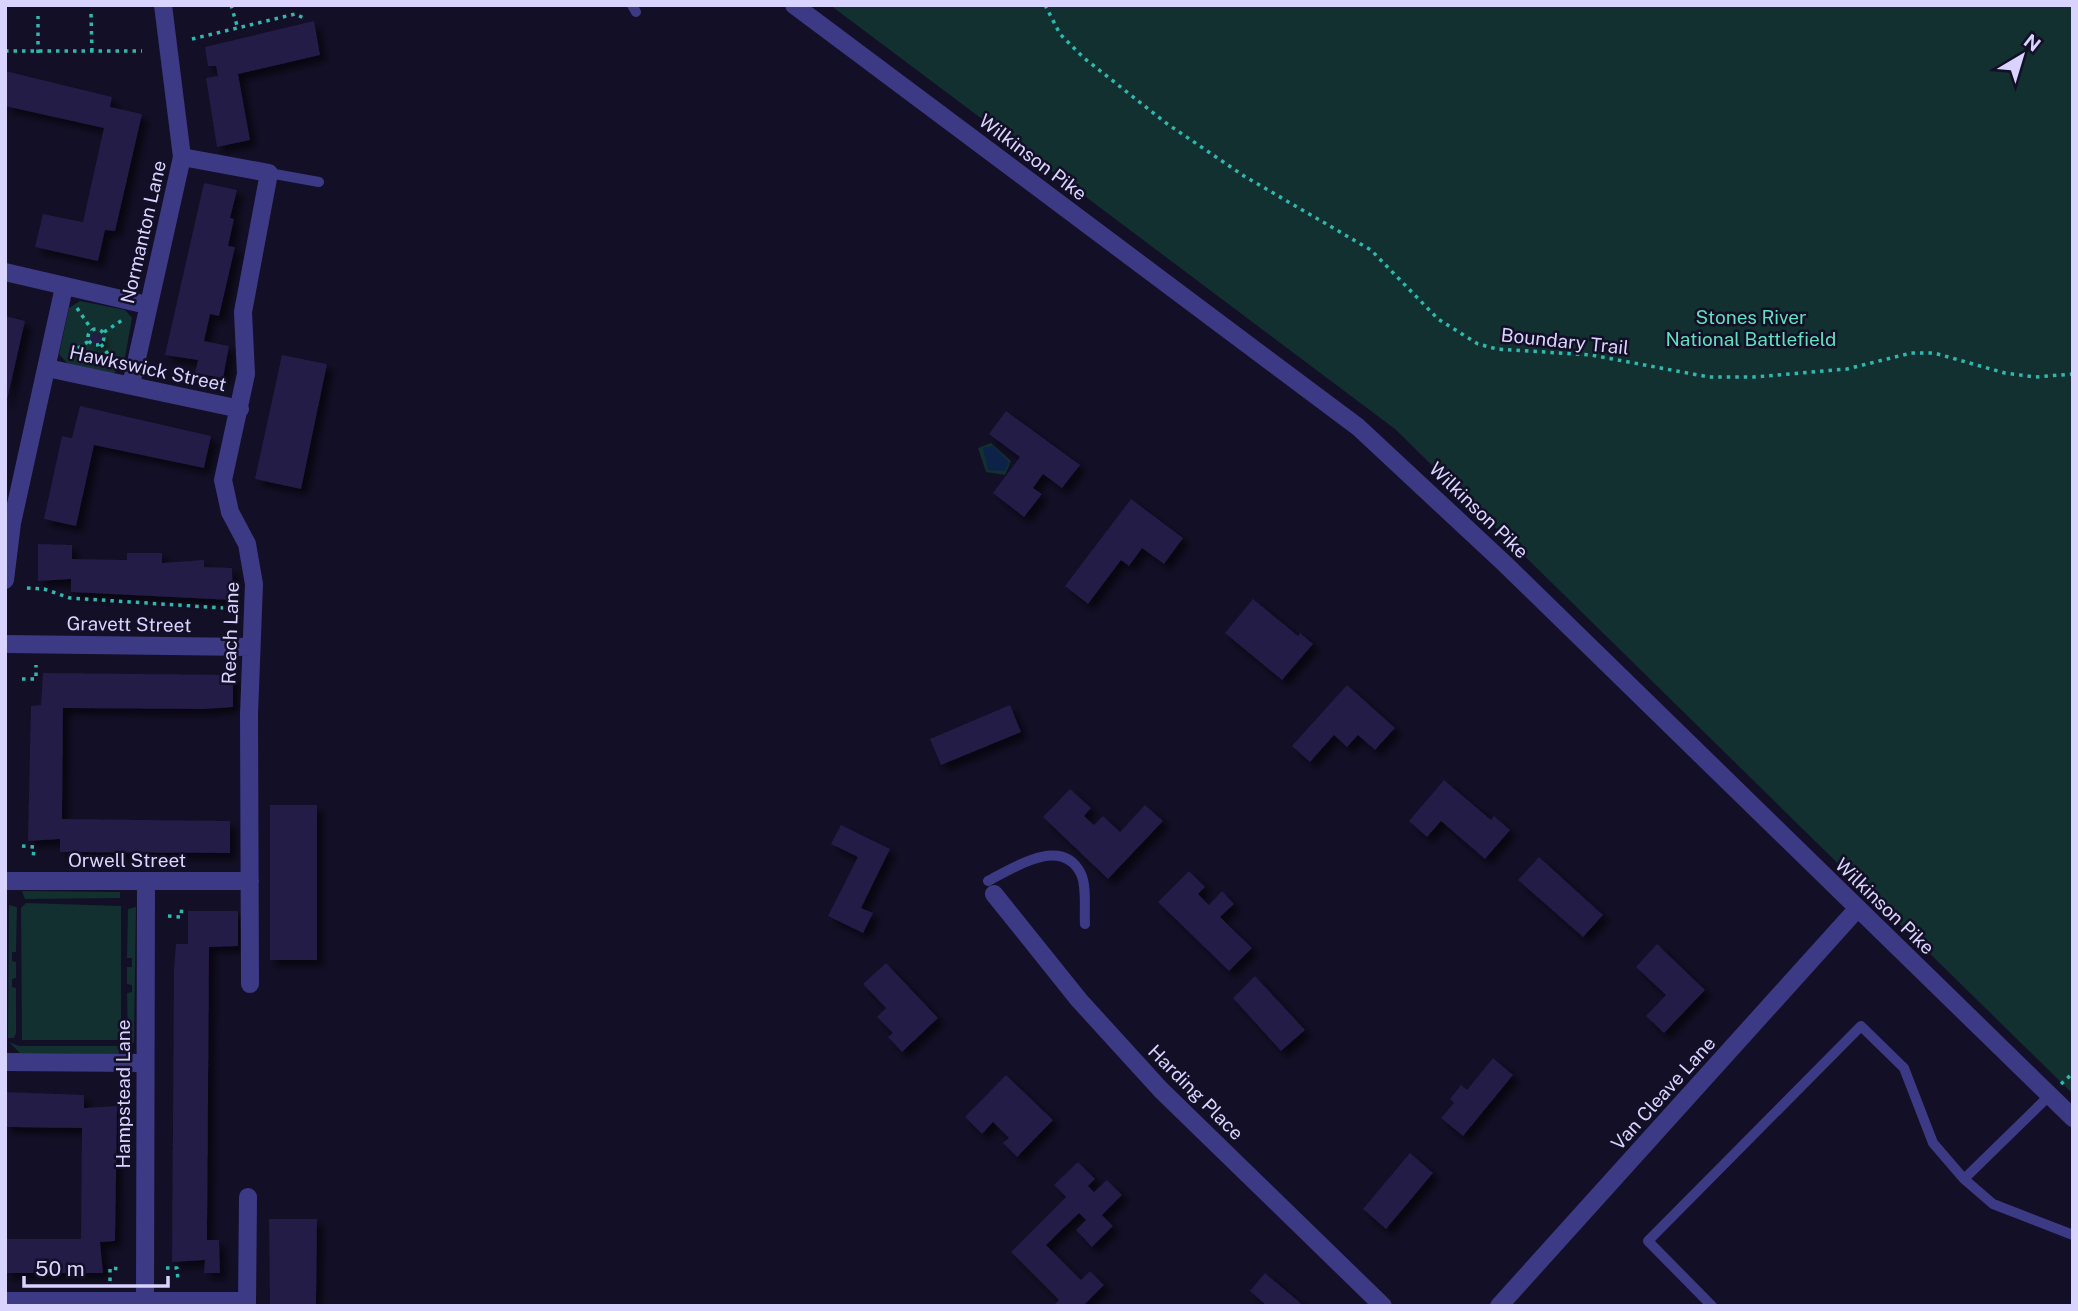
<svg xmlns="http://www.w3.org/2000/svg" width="2078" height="1311" viewBox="0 0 2078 1311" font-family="'Public Sans',sans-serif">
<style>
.green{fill:#12302f}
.water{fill:#0c2248}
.building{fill:#241b47;filter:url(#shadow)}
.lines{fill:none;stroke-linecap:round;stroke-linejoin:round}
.path{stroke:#2fb8b0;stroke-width:3.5;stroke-dasharray:3.5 5;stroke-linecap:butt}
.lane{stroke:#3d3a85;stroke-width:10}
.street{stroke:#3d3a85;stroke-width:18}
.labels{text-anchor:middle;stroke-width:5;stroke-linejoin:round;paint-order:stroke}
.street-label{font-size:19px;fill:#d9d4ff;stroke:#130f26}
.park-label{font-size:19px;fill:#5fe0c0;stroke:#130f26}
</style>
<defs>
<filter id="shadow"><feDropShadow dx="6" dy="6" stdDeviation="3.5" flood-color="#0009"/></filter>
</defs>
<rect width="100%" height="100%" fill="#130f26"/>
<path class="green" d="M830,5H2073V1094L1395,429Z
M80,301L125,310L132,318L124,363L113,374L67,363L59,354L69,308Z
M991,443L1011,461L1005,475L986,472L978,448Z
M22,891L120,892V898L25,899Z
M26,903L121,906V1040H22L21,908Z
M9,905L17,907L16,952H12V961L16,962V978L12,979V987L16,988V1033L14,1038H8Z
M136,907L134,1042L124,1053L128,1039L127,993L132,992V985L127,984V967H132V958H127L128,909Z
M9,1042L19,1046H118L119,1054L20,1053Z"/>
<path class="water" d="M993,446L1009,462L1004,471L988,470L983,448Z"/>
<path class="building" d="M314,21L320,55L238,74L250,140L217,147L206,78L218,76L216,66H208L205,47Z
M5,71L112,97L110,107L142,114L115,231L105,230L98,261L35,247L43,214L83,222L104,128L5,106Z
M204,183L237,190L230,218L234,219L228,246L235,247L219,316L210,314L204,341L229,346L223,378L195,373L198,360L165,355Z
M5,316L25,321L6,404H5Z
M90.5 338a5.5 5.5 0 1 1 11 0a5.5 5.5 0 1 1-11 0Z
M282,355L327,364L301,489L255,479Z
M80,406L211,436L204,468L94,445L76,526L44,519L62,436L72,438Z
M1006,411L1080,465L1062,488L1043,474L1033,488L1042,494L1024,517L993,493L1020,457L989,434Z
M1131,499L1183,538L1164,564L1142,548L1129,566L1121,560L1088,604L1065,586Z
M38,544L72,545V559L127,560V553H162V563L204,560V567L232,568L233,600L71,592V579L38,581Z
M1253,599L1298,636L1300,633L1313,644L1282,680L1225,633Z
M43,673L233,675V707L204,709L63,708L62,819L230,821V853L60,852V839L28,841L31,706L41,705Z
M1347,685L1395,728L1375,750L1358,735L1347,747L1334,735L1310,762L1292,746Z
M1010,705L1021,732L941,765L930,739Z
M1444,780L1491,820L1494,816L1510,830L1485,859L1441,821L1427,837L1409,821Z
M1070,789L1091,808L1084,816L1094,825L1103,816L1120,832L1145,805L1163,821L1108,879L1043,817Z
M270,805H317V960H270Z
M841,825L890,849L861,908L873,913L863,933L828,916L858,857L831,844Z
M1539,857L1603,915L1583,937L1518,880Z
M1189,871L1205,887L1198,894L1209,905L1222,891L1234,904L1220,917L1252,948L1229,971L1158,902Z
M188,911H238V946L209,947L207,1240H219L220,1273H204L205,1260L172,1262L174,971L176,944H188Z
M1657,944L1705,990L1664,1033L1646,1016L1666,995L1636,967Z
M886,963L938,1018L902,1052L888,1037L893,1033L877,1017L886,1008L863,984Z
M1255,976L1305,1030L1281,1051L1233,998Z
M1493,1058L1513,1075L1463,1136L1441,1118L1454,1103L1450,1099L1461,1085L1467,1090Z
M1006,1075L1053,1120L1017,1157L1003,1143L1009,1138L993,1122L982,1134L965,1117Z
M5,1092L84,1095V1108L117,1106L115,1241L100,1242L103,1273H5V1239H81L82,1128L5,1127Z
M1410,1153L1433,1173L1386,1229L1363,1209Z
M1078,1162L1095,1179L1088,1186L1094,1192L1107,1180L1122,1195L1102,1215L1113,1226L1092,1247L1076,1230L1086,1220L1079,1213L1046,1245L1081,1280L1090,1271L1104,1285L1083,1306H1053L1059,1300L1011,1252L1066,1197L1054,1185Z
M269,1219H317L316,1306H270Z
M1265,1273L1304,1306H1267L1250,1291Z"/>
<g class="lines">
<path class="path" d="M231,5L238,29
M1045,5L1060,34L1084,58L1166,123L1244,176L1371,250L1438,319L1478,344L1497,349L1591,355L1709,377H1754L1847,369L1911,353H1934L2005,373L2035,377L2073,374
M91,14L92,52
M192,39L295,14L304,18
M5,51H142
M38,53V16
M77,308L92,330
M88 337a8 8 0 1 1 16 0a8 8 0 1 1-16 0Z
M104,332L124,319
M101,344L114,363
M71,353L89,341
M27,588L44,589L70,598L223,608
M22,679H36V665
M22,846L34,847L33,860
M168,916L181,917L182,905
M2061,1084L2073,1073
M166,1268H177L178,1281
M110,1281V1268L121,1269"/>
<path class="lane" d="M632,5L636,12
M269,173L319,182
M988,881C1013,868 1062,835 1081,874C1087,886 1084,911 1085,924
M2050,1095L1964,1179L1993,1204L2073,1235
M1712,1306L1648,1241L1861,1026L1904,1068L1933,1143L1964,1179"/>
<path class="street" d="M794,5L1358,427L1505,564L2073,1118
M182,157L269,173L243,312L246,374L223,480L230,512L247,544L254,584L249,714L250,984
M5,272L147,305
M47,368L240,409
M131,385L182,157L163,5
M5,580L12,523L64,287
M5,644L251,647
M5,881H250
M994,894L1079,1000L1161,1090L1383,1306
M5,1062L144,1063
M5,1301H247
M145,1306L146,882
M247,1306L248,1197
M1499,1306L1858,908"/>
</g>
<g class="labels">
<g class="street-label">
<text transform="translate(1033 157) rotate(37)" y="7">Wilkinson Pike</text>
<text transform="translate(143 232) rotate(-77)" y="7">Normanton Lane</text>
<text transform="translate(1565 341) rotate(6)" y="7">Boundary Trail</text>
<text transform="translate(148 368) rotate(12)" y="7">Hawkswick Street</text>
<text transform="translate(1479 510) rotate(44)" y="7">Wilkinson Pike</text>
<text transform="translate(129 624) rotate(1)" y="7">Gravett Street</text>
<text transform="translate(230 633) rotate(-88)" y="7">Reach Lane</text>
<text x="127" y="867">Orwell Street</text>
<text transform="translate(1885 906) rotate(44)" y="7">Wilkinson Pike</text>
<text transform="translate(1196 1092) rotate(45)" y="7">Harding Place</text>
<text transform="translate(1663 1093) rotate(-48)" y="7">Van Cleave Lane</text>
<text transform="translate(123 1094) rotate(-90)" y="7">Hampstead Lane</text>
</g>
<g class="park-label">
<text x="1751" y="324">Stones River<tspan x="1751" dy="22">National Battlefield</tspan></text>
</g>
</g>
<rect width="2078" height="1311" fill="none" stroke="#d9d4ff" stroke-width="14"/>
<g transform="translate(2022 56) rotate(38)" stroke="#130f26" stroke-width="5" paint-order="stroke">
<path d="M0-5L12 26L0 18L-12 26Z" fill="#d9d4ff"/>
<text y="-10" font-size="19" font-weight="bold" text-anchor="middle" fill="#d9d4ff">N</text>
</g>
<path d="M24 1276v10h144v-10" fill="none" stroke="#d9d4ff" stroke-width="3.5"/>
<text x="35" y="1276" font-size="21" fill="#d9d4ff" stroke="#130f26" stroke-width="5" paint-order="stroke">50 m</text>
</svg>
